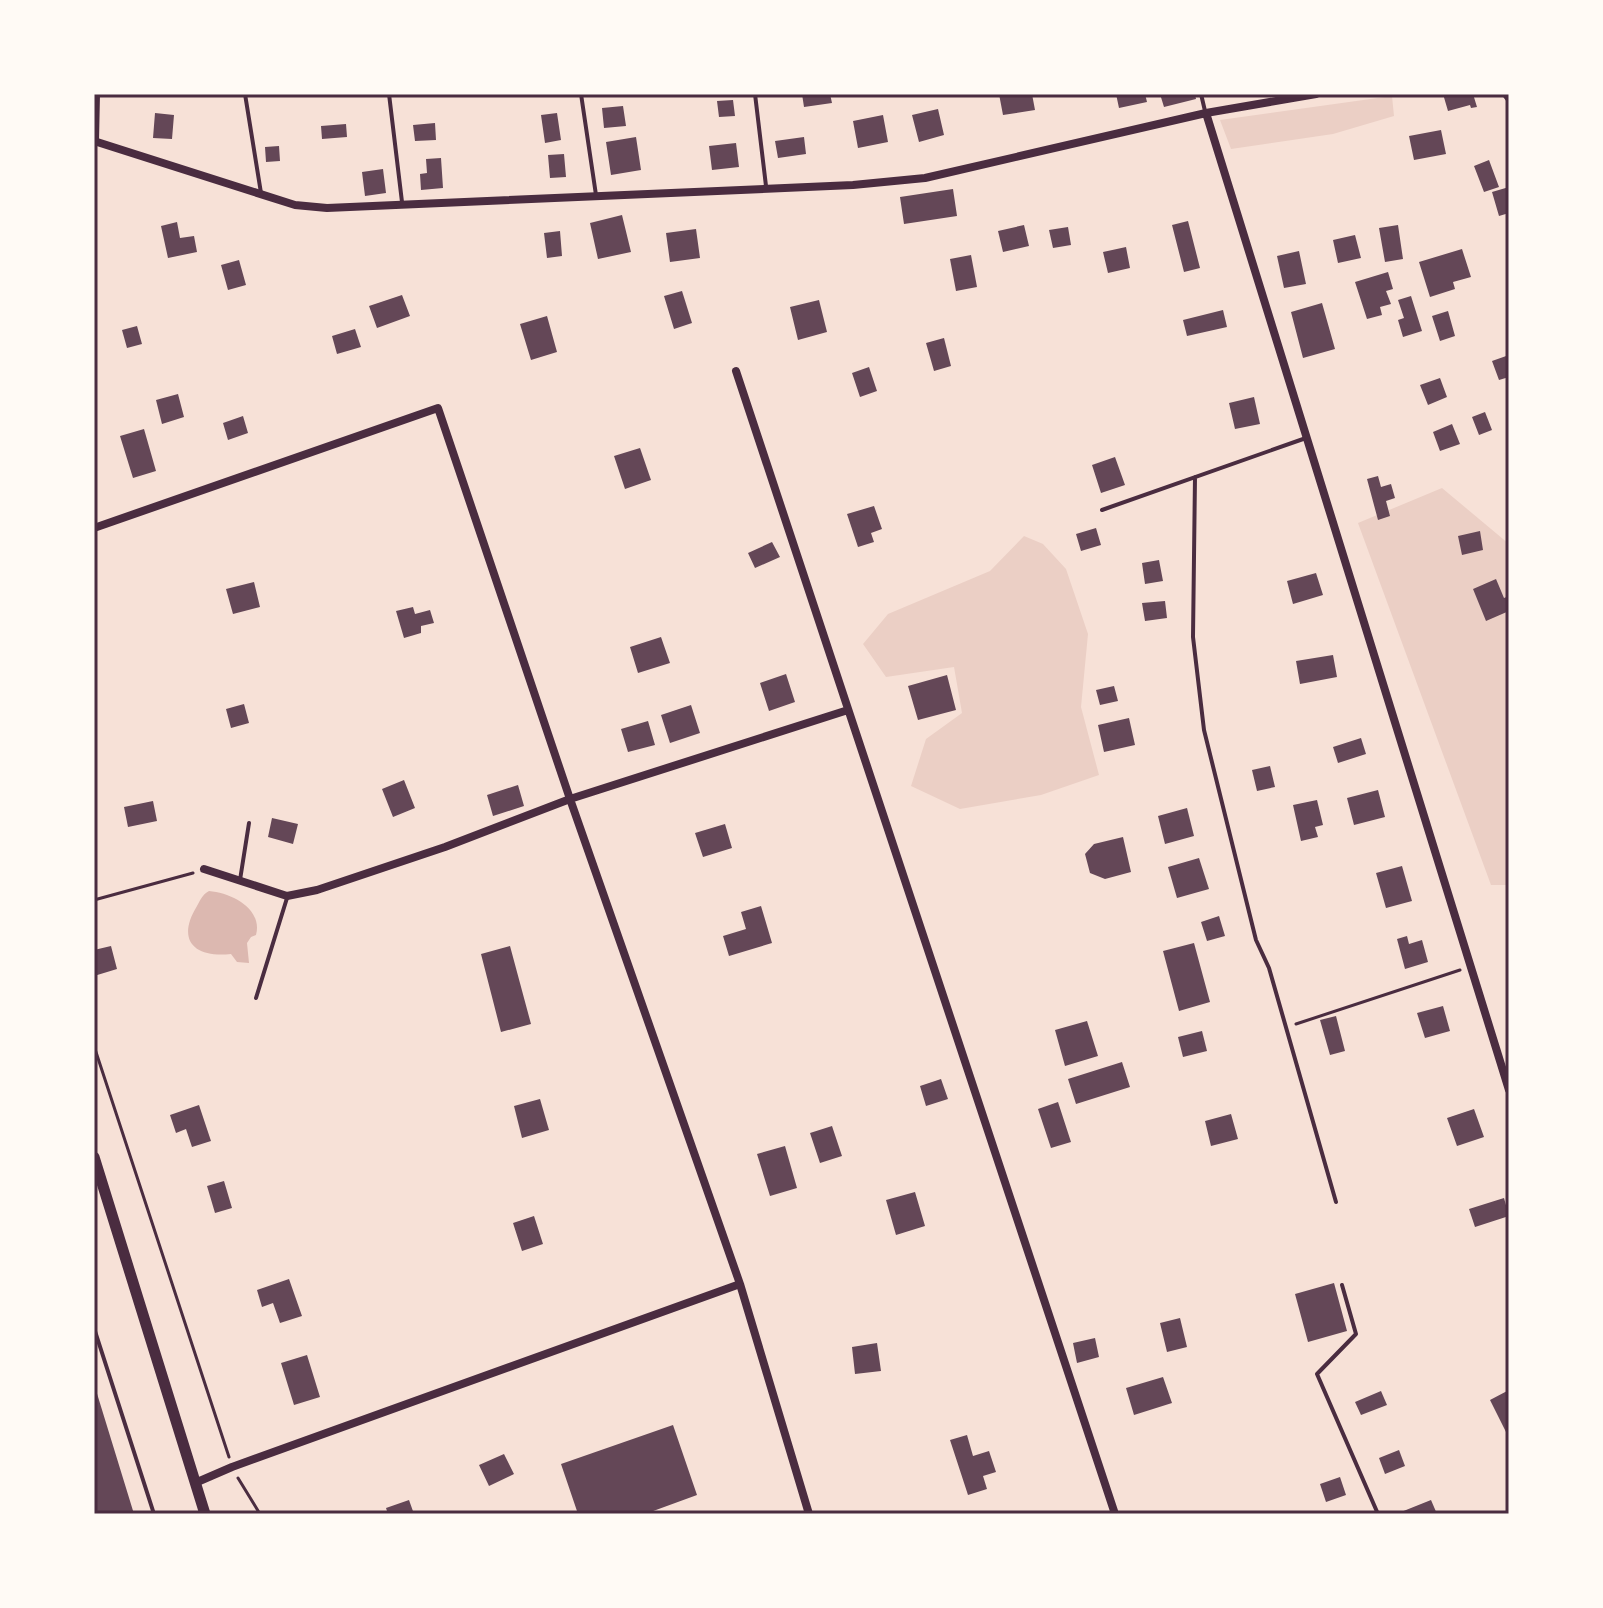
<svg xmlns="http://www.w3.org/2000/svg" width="1603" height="1608" viewBox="0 0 1603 1608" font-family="'Exo 2',sans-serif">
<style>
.green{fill:#ebcfc5}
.water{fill:#dcb8b0}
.building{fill:#644757}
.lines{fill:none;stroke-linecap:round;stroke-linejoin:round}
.path{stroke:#4a2c40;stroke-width:3}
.service{stroke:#4a2c40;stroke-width:4}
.minor{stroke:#4a2c40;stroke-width:8}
.tertiary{stroke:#4a2c40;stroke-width:11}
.neatline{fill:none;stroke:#4a2c40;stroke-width:3}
</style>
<rect width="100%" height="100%" fill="#f7e1d7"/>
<path class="green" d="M1392,96L1394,116L1333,134L1231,149L1220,120Z
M1442,488L1509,544V885H1491L1358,523Z
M1024,536L1043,544L1066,569L1088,634L1081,707L1099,775L1041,795L960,809L911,786L926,739L962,713L954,667L886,677L863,644L888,614L990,571Z"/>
<path class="water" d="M209,891C232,893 263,909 256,935L251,937L247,943L249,963L237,962L231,954C194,958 176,940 197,906C201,899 202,895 209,891Z"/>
<path class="building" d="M802,94H830L832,103L804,107Z
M999,94H1032L1035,110L1003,115Z
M1116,94H1145L1147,102L1119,108Z
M1160,94H1195L1196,99L1164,107Z
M1443,94H1473L1477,107L1471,108L1470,105L1448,111Z
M733,100L735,116L719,117L717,101Z
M623,106L626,126L604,128L602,108Z
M938,109L944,135L919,142L912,115Z
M155,113L174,115L172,139L153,138Z
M557,113L561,140L545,143L541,115Z
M883,115L888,142L858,148L853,121Z
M435,123L436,140L415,141L413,125Z
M346,124L347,137L322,139L321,126Z
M1441,130L1446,154L1414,160L1409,136Z
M636,137L641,170L611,175L606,142Z
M804,137L806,154L778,158L775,141Z
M736,143L739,167L712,170L709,146Z
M279,146L280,161L266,162L265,147Z
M564,154L566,177L550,178L548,155Z
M441,158L443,188L421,190L420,174L427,173L426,159Z
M1489,160L1499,187L1484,192L1474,166Z
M383,169L386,193L365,196L362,172Z
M1509,187V213L1499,216L1492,192Z
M953,189L957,216L904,224L900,197Z
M622,215L631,252L598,259L590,223Z
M1188,221L1200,268L1184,272L1172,225Z
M177,222L180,238L194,236L197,252L168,258L161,226Z
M1024,225L1029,246L1003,252L998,231Z
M1398,225L1403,259L1385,262L1379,228Z
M1068,227L1071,245L1053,248L1049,230Z
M696,229L700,258L670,262L666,233Z
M560,231L562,256L547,258L544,233Z
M1355,235L1361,258L1338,263L1333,240Z
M1126,247L1130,268L1108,273L1103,252Z
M1462,249L1471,277L1453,282L1455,289L1430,297L1419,262Z
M1299,251L1306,284L1284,288L1277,256Z
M971,255L977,287L956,291L950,259Z
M239,260L246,285L228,290L221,265Z
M1388,272L1393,289L1386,291L1391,304L1380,307L1382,315L1367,319L1355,282Z
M682,291L692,323L674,329L664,296Z
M402,295L410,316L377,328L369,306Z
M1411,296L1422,331L1403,337L1398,320L1404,318L1398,300Z
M819,300L827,332L798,340L790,307Z
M1322,303L1335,349L1303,358L1291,312Z
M1223,310L1227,327L1187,336L1183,320Z
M1448,311L1455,336L1440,341L1432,316Z
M547,316L557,352L531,360L520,324Z
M137,326L142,344L127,348L122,330Z
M355,329L361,347L337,354L332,336Z
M944,338L951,366L934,371L926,343Z
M1509,355V377L1499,380L1492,361Z
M869,367L877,391L860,397L852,373Z
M1440,378L1447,397L1428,405L1420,385Z
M178,394L184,417L162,424L156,400Z
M1254,397L1260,424L1235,429L1229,403Z
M1485,412L1492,430L1479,435L1472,417Z
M243,416L248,433L228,440L223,423Z
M1452,424L1460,444L1440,451L1433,432Z
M144,429L156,471L133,478L120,436Z
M640,448L651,480L625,489L614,456Z
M1115,457L1125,485L1101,493L1092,465Z
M1378,476L1381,487L1391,484L1395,498L1386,501L1390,516L1378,520L1367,479Z
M874,506L882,529L871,533L874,542L858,547L847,514Z
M1096,528L1101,545L1081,551L1076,534Z
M1480,531L1483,550L1462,555L1458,536Z
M772,542L780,557L755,568L748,553Z
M1159,560L1163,581L1145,584L1142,563Z
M1316,573L1323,595L1293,604L1287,581Z
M1496,579L1504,598L1509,596V611L1486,621L1473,589Z
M254,582L260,607L233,614L226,589Z
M1165,601L1167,618L1145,621L1142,603Z
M413,607L415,614L430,610L434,623L421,626V633L404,638L396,611Z
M661,637L670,663L638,673L630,647Z
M1333,655L1337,677L1300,684L1296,661Z
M786,674L795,702L769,711L760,683Z
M947,675L956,710L918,720L908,686Z
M1114,686L1118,701L1100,705L1096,690Z
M244,704L249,723L231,728L226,709Z
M691,705L700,733L670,743L661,715Z
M1129,718L1135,745L1104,752L1098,725Z
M648,721L655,745L628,752L621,729Z
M1361,738L1366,754L1338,763L1333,747Z
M1270,766L1275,787L1257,791L1252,770Z
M404,780L415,808L393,817L382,789Z
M518,785L524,806L493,816L487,795Z
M1378,790L1385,817L1354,825L1347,798Z
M1317,800L1323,825L1315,827L1318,837L1301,841L1293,805Z
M153,801L157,821L128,827L124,807Z
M1187,808L1194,836L1165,844L1158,816Z
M272,818L298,824L293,844L268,837Z
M725,824L732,848L703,857L695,833Z
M1123,837L1131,872L1105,879L1090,873L1085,854L1094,844Z
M1199,858L1209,889L1177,898L1168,867Z
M1402,866L1412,901L1386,908L1376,873Z
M761,906L772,943L729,956L723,936L746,929L741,912Z
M1219,916L1225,936L1207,941L1201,922Z
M1407,936L1409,944L1422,940L1428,962L1405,969L1397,939Z
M1194,943L1210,1002L1179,1011L1163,951Z
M111,946L117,969L94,976V950Z
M510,946L531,1024L501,1032L481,954Z
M1443,1006L1450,1031L1425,1038L1417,1013Z
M1336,1016L1345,1051L1330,1055L1320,1020Z
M1087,1021L1098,1056L1065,1066L1055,1030Z
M1202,1031L1207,1051L1183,1057L1178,1037Z
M1122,1062L1130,1087L1076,1104L1068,1079Z
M941,1079L948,1099L926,1106L920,1086Z
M540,1099L549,1130L522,1138L514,1106Z
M1058,1102L1071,1142L1051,1148L1038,1109Z
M199,1105L211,1141L192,1147L186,1129L176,1133L170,1115Z
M1474,1109L1484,1137L1457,1146L1447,1118Z
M1231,1114L1238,1139L1211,1146L1205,1121Z
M832,1126L842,1156L820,1163L810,1133Z
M785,1146L797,1188L770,1196L757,1154Z
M224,1181L232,1208L215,1213L207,1186Z
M915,1192L925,1226L896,1235L886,1200Z
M1504,1198L1509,1216L1475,1227L1469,1209Z
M534,1216L543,1244L522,1251L513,1223Z
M289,1279L302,1316L280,1323L273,1303L262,1307L257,1290Z
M1334,1283L1347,1331L1308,1342L1295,1294Z
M1180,1318L1187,1347L1167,1352L1160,1323Z
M1095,1338L1099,1357L1077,1363L1073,1343Z
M877,1343L881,1371L855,1374L852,1347Z
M307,1355L320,1397L294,1405L281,1363Z
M1163,1377L1172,1403L1134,1415L1126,1388Z
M94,1387H95L134,1514H94Z
M1509,1390V1431L1506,1432L1490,1400Z
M1381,1391L1387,1405L1361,1415L1355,1402Z
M673,1425L697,1495L645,1514H578L561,1464Z
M967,1435L973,1456L989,1451L996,1472L983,1476L987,1489L968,1495L950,1440Z
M1399,1450L1405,1466L1385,1474L1379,1458Z
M504,1454L514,1474L489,1486L479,1465Z
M1340,1477L1346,1495L1326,1502L1320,1484Z
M409,1500L414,1514H388L386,1508Z
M1431,1500L1437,1514H1396Z"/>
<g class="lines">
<path class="path" d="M94,900L193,873
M1296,1024L1460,970
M94,1046L229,1457
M238,1478L260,1514"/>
<path class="service" d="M245,94L261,193
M389,94L402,202
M581,94L596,195
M755,94L766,186
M1201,94L1205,111
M97,141L98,94
M1195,477L1193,637L1204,730L1256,940L1269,968L1336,1202
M1102,510L1306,438
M240,880L249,823
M256,998L287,898
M1342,1285L1356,1334L1317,1374L1378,1514
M94,1328L154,1514"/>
<path class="minor" d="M1506,94L1509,98
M1206,113L1509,1090
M94,141L295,205L327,208L853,185L925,178L1206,113L1316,94
M736,371L1115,1514
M94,528L438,408L570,799L740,1284L809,1514
M204,869L287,896L317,890L445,847L570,799L848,710
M195,1483L232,1467L740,1284"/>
<path class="tertiary" d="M94,1157L205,1514"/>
</g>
<rect width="1603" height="1608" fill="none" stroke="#fffaf5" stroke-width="192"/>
<rect x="96" y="96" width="1411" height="1416" class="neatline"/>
</svg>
